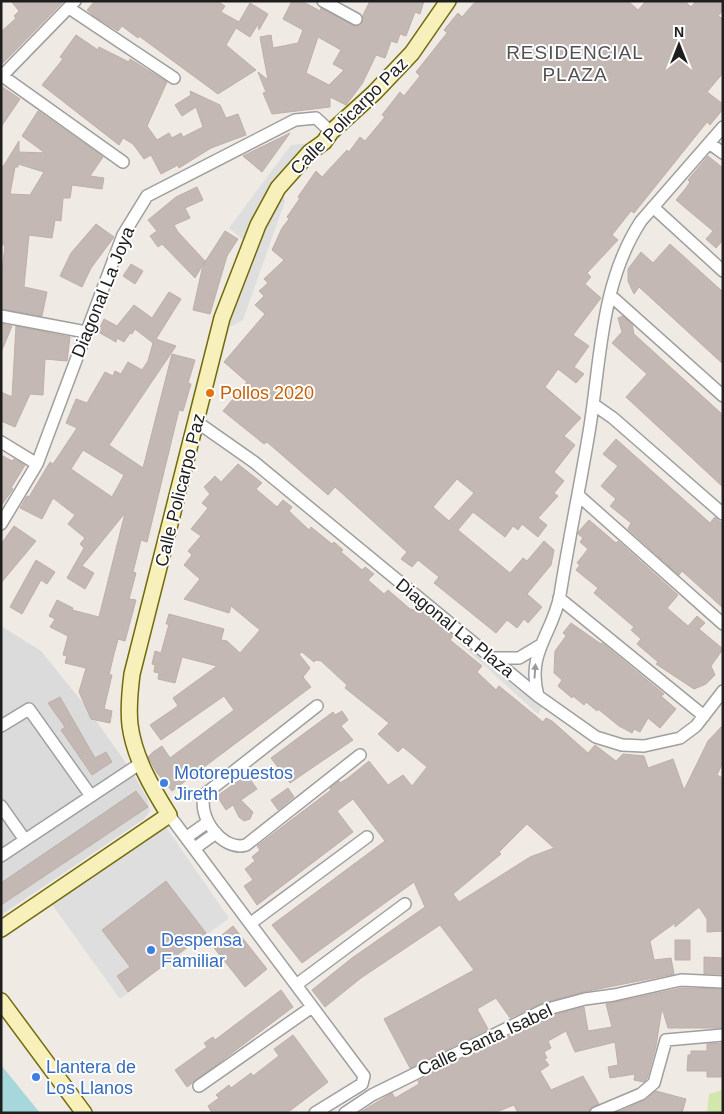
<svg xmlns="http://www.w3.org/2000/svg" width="724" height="1114" viewBox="0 0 724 1114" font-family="Helvetica,sans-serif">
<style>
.residential{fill:#dcdbdb}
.grass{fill:#d3e7ac}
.parking{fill:#dedede}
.water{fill:#a6d8db}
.building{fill:#c3b8b4;stroke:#c0aea7;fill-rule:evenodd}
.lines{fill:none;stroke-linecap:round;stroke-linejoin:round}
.street-casing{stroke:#9f9f9f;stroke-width:14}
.secondary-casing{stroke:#716b09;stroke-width:18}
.street{stroke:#fff;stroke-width:11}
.secondary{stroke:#f7f0ba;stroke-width:15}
.oneway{fill:#9a9a9a}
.food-dot{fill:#e8710a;stroke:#fff;stroke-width:2}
.shop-dot{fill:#3f7fe0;stroke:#fff;stroke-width:2}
.labels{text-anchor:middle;stroke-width:4;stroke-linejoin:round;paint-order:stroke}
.street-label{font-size:18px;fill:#1e1e1e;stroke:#fff}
.food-label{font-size:18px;fill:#c56008;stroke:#fff;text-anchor:start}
.shop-label{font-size:18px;fill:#366cbe;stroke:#fff;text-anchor:start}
.neighbourhood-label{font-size:19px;letter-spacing:1px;fill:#515151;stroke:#fff}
</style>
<rect width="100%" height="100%" fill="#efeae4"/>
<path class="residential" d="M1,626L41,651L87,708L131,770L148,800L150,811L144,819L1,915Z"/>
<path class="grass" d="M723,1090V1113H707L709,1094Z"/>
<path class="parking" d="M324,142L278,188L285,201L243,320L218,333L249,245L229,228L291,145Z
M460,634L543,705L538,714L456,640Z
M161,820L229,918L120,999L48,899Z"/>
<path class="water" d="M1,1065L40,1113H1Z"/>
<path class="building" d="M11,1H64L1,65V32L16,18L14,16L19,11Z
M95,1H217L225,6L221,12L239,22L250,3L268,14L259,30L258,24L250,37L236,28L226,45L256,70L218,94L139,36L138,38L122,26L118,31L94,16L87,10Z
M292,1H302L320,11L321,8L356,26L362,23L363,15L370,1H424L420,14L415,12L406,36L400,34L397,43L391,41L385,58L376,55L362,84L346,105L330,97V107L272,114L263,93L266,92L258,72L268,80L260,37L271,35L273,48L298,43L303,30L283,19ZM318,37L341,50L333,64L344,70L329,85L306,73Z
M476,1H628L638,10L646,1H685L691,7L696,1H723V10L718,16L723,19V73L707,92L723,104V109L710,125L707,122L634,213L631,211L612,235L618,240L587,273L591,277L585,284L601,298L573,335L589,346L574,367L584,374L576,383L558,369L545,387L581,418L564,436L575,445L554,472L564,481L554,493L558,496L538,518L547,525L538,537L522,524L518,530L513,526L505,537L473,512L458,530L510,573L523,558L527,561L544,541L554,550L551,565L527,594L542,607L528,623L524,619L517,628L507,620L496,633L434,583L439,577L418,560L412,567L401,559L407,552L335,487L328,495L267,442L264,444L223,411L247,382L224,362L265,314L255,305L264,296L259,291L268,283L264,279L284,260L272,250L282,228L289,219L287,217L300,198L298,197L316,171L322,177L347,150L349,152L360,137L365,141L385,117L382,115L400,92L404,96L420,76L416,72L447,33L444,30L458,13L462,17ZM457,479L474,493L449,521L433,507Z
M76,35L98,50L99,47L129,62L130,59L167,82L147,126L157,140L169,133L172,138L181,133L183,137L203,127L196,107L182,116L175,105L191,95L190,91L220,105L226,118L238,114L246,135L211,148L179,168L178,165L161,174L151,155L144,159L133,144L123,138L119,145L42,85L63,59L60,57Z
M1,86L20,99L1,127Z
M38,111L103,157L90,176L104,178L102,189L72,185L70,198H63L61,221L55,220L52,238L29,235L24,287L47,292L42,316L1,309V280L5,245H1V170L19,141V152L45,153L22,136ZM18,164L44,172L30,195L10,194L15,167H18Z
M290,133L262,172L243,156Z
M708,156L723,168V240L716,248L706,239L713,231L676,200L686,188L690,182L688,180Z
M197,187L203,200L185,208L190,218L174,225L178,232L205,261L195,278L162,244L158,247L150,236L157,231L148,220L176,197Z
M96,224L114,237L91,268L82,287L60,276L71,253Z
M225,231L238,239L227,256L210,314L193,310L203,265Z
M670,244L723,292V364L639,287L634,294L628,281V269L641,252L653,263Z
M131,264L143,271L135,284L123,276Z
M169,292L181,299L156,339L176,346L109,445L143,468L172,354L195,360L188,383L191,384L183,411L179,410L147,542L141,540L133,572L136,573L129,599L136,600L128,630L125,641L118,639L113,658L109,675H112L104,709L112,711L110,723L91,719L79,692L86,668L65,663L67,656L63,655L68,636L50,627L55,619L49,616L57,600L73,608L72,610L99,617L125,513L82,566L94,573L85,589L67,578L84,548L80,544L85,538L68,524L75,515L53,498L42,519L20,508L27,496L29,497L50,462L53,464L77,428L66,423L76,399L87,403L105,372L113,376L115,371L121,374L128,362L142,370L148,361L153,343L135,329L132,334L130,333L124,342L117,338L116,342L98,332L104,319L117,326L134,305L152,318ZM83,450L124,475L112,497L71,469Z
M623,316L632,324L634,334L723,415V487L626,397L647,374L612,343L622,332L618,318Z
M1,324L12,326L2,350H1Z
M16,326L70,337L67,361L45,359L43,395L30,394L15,427L1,421V392L12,397Z
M616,439L710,523L715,517L723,524V608L682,571L679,575L628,529L631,523L610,506L616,499L601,486L618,466L603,454Z
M1,455L12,461L14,459L25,465L11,488L13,489L1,506Z
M238,464L262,483L256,489L277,507L283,500L292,507L289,511L309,530L311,527L332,544L334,542L343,550L341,552L362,570L365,567L374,574L368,580L384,594L388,590L410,609L414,610L417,606L453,636L450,640L482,666L477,672L496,690L499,686L543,722L546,718L552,721L588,753L595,745L616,761L623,754L644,756L648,768L673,759L684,790L708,741L723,725V762L717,775L723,778V931L707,932V919L699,907L675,927V923L650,941L654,960L671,958L674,974L583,992L542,1003L510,1018L496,998L477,1009L488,1029L410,1068L384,1019L474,970L440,925L361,978L325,1007L312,990L352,958L425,907L414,882L302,963L272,925L385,841L353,799L337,811L353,832L257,905L244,886L253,880L245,869L255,861L252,857L260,850L257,846L331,790L330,788L339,781L340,783L348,778L369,761L388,785L403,775L412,786L427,767L403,747L398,752L378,734L389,723L345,688L347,685L321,661L316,660L314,662L302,652L299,654L310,668L303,677L311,687L172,791L157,773L148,757L153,752L162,746L170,758L234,710L224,696L161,740L150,725L178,706L173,698L217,666L182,657L175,683L158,679L159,673L154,672L155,665L152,664L155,651L161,653L169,624H166L169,614L224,629L221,640L227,641L240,653L260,630L231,606L229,613L184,599L200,579L184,565L192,555L188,551L201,536L191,529L208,508L202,503L210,494L204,487L215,476L221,482ZM527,824L554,848L530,857L459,902L453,894L501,854L499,852Z
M589,520L616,543L618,541L678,595L667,608L688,626L697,616L705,623L699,629L723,649L711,666L715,675L706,684L694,689L656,664L658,662L637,644L641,639L631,630L634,627L594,593L598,588L576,570L580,565L577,563L588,549L580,542L583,538L578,534L579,531Z
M14,526L36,541L1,583V544Z
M36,560L55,572L47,584L41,580L22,614L10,607Z
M571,623L601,644L602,643L664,694L661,696L676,709L660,728L648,718L640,732L634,729L632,733L619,726L598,709L597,711L586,702L584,705L573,696L572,698L558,686L562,680L554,673L555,651L566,636L563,633Z
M60,697L95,758L106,752L112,762L92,775L61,730L65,727L48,703Z
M342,711L348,720L341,726L353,740L290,783L271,758L333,712L335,715Z
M247,775L257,789L241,800L253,812L250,819L244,821L239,817L233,805L226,810L217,796Z
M288,788L294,797L278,810L271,800Z
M136,791L148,807L1,905V883Z
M166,881L206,933L128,992L117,976L130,967L102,930Z
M233,926L267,969L245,987L211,944Z
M675,940H690V960H675Z
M704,957L723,958V974H704Z
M682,988L723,989V1028H668L662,1008L656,1046L647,1079L644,1082L634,1080L635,1074L610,1078L608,1067L618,1065L615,1042L575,1052L566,1031L548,1041L551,1048L544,1052L547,1058L544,1059L549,1065L540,1071L551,1090L583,1076L599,1104L590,1108L589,1113H518L514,1105L494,1113H359L392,1093L395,1098L419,1084L418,1081L547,1017L584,1007L588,1031L612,1027L606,1004Z
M281,990L293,1007L187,1087L175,1070L207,1047L204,1043L213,1037L215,1040Z
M293,1035L328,1082L287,1113H212L208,1106L219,1098L216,1095L229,1085L231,1088L251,1073L253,1076L276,1058L279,1056L274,1049Z
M723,1043V1077H707V1071H687L688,1055H691V1051H707V1044Z
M656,1091L686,1099L682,1113H616L644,1101Z"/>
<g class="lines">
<defs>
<path id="street" d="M323,1L356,19
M69,8L174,78
M1,75L123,162
M1,77L75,1
M709,143L723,153
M653,207L723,271
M610,295L723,396
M1,316L86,332
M593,404L613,418L723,514
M197,422L254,462L538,696L596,737L622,745L644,746L680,738L696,726L723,691
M1,442L37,464
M578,495L723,624
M1,524L37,464L123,235L147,196L295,120L316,118L331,132
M559,598L704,716
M493,658H519L539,646
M538,696C526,652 553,634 560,595C569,538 581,482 590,426C601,356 601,282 641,221L723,127
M317,706L205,794C196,815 222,852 246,845L360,755
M1,726L29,709L91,796
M1,806L25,840
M169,815L364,1076L362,1084L315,1113
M187,837L208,822
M195,848L216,833
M1,856L141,763
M251,923L367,837
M296,985L405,904
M199,1086L312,1007
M345,1113L372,1095L544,1010L585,999L614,995L681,980L723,982
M596,1113L641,1094L654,1083L666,1040L723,1035"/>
<path id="secondary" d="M1,929L169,815C152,788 134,757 130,725C128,708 130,690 132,674L222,318L258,225L278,188L310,152L324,142L331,132L374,93L412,53L448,1
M1,1001L84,1113"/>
</defs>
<use href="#street" class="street-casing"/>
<use href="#secondary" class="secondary-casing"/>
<use href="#street" class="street"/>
<use href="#secondary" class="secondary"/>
</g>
<defs><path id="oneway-solid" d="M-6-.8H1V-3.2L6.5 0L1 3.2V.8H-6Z" transform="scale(1.25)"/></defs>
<use class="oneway" href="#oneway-solid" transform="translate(535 671) rotate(-86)"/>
<circle class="food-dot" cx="210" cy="393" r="5"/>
<g class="shop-dot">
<circle cx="164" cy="783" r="5"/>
<circle cx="151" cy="950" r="5"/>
<circle cx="36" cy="1077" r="5"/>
</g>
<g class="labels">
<g class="street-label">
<text transform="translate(349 116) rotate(-45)" y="6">Calle Policarpo Paz</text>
<text transform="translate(103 292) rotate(-68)" y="6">Diagonal La Joya</text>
<text transform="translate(180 490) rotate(-76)" y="6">Calle Policarpo Paz</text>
<text transform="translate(455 628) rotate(39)" y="6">Diagonal La Plaza</text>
<text transform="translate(485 1040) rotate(-25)" y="6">Calle Santa Isabel</text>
</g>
<g class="food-label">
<text x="220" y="399">Pollos 2020</text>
</g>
<g class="shop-label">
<text x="174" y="779">Motorepuestos<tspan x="174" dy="21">Jireth</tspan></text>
<text x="161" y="946">Despensa<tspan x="161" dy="21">Familiar</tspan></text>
<text x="46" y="1073">Llantera de<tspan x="46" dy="21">Los Llanos</tspan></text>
</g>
<g class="neighbourhood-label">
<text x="575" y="59">RESIDENCIAL<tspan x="575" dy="22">PLAZA</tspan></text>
</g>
</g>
<rect width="724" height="1114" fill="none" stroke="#1e1e1e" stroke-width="5"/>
<g transform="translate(679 45)" stroke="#ffffff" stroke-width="4" paint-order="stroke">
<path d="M0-4L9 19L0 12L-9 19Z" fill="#1e1e1e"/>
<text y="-8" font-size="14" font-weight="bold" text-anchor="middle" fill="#1e1e1e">N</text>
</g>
</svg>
